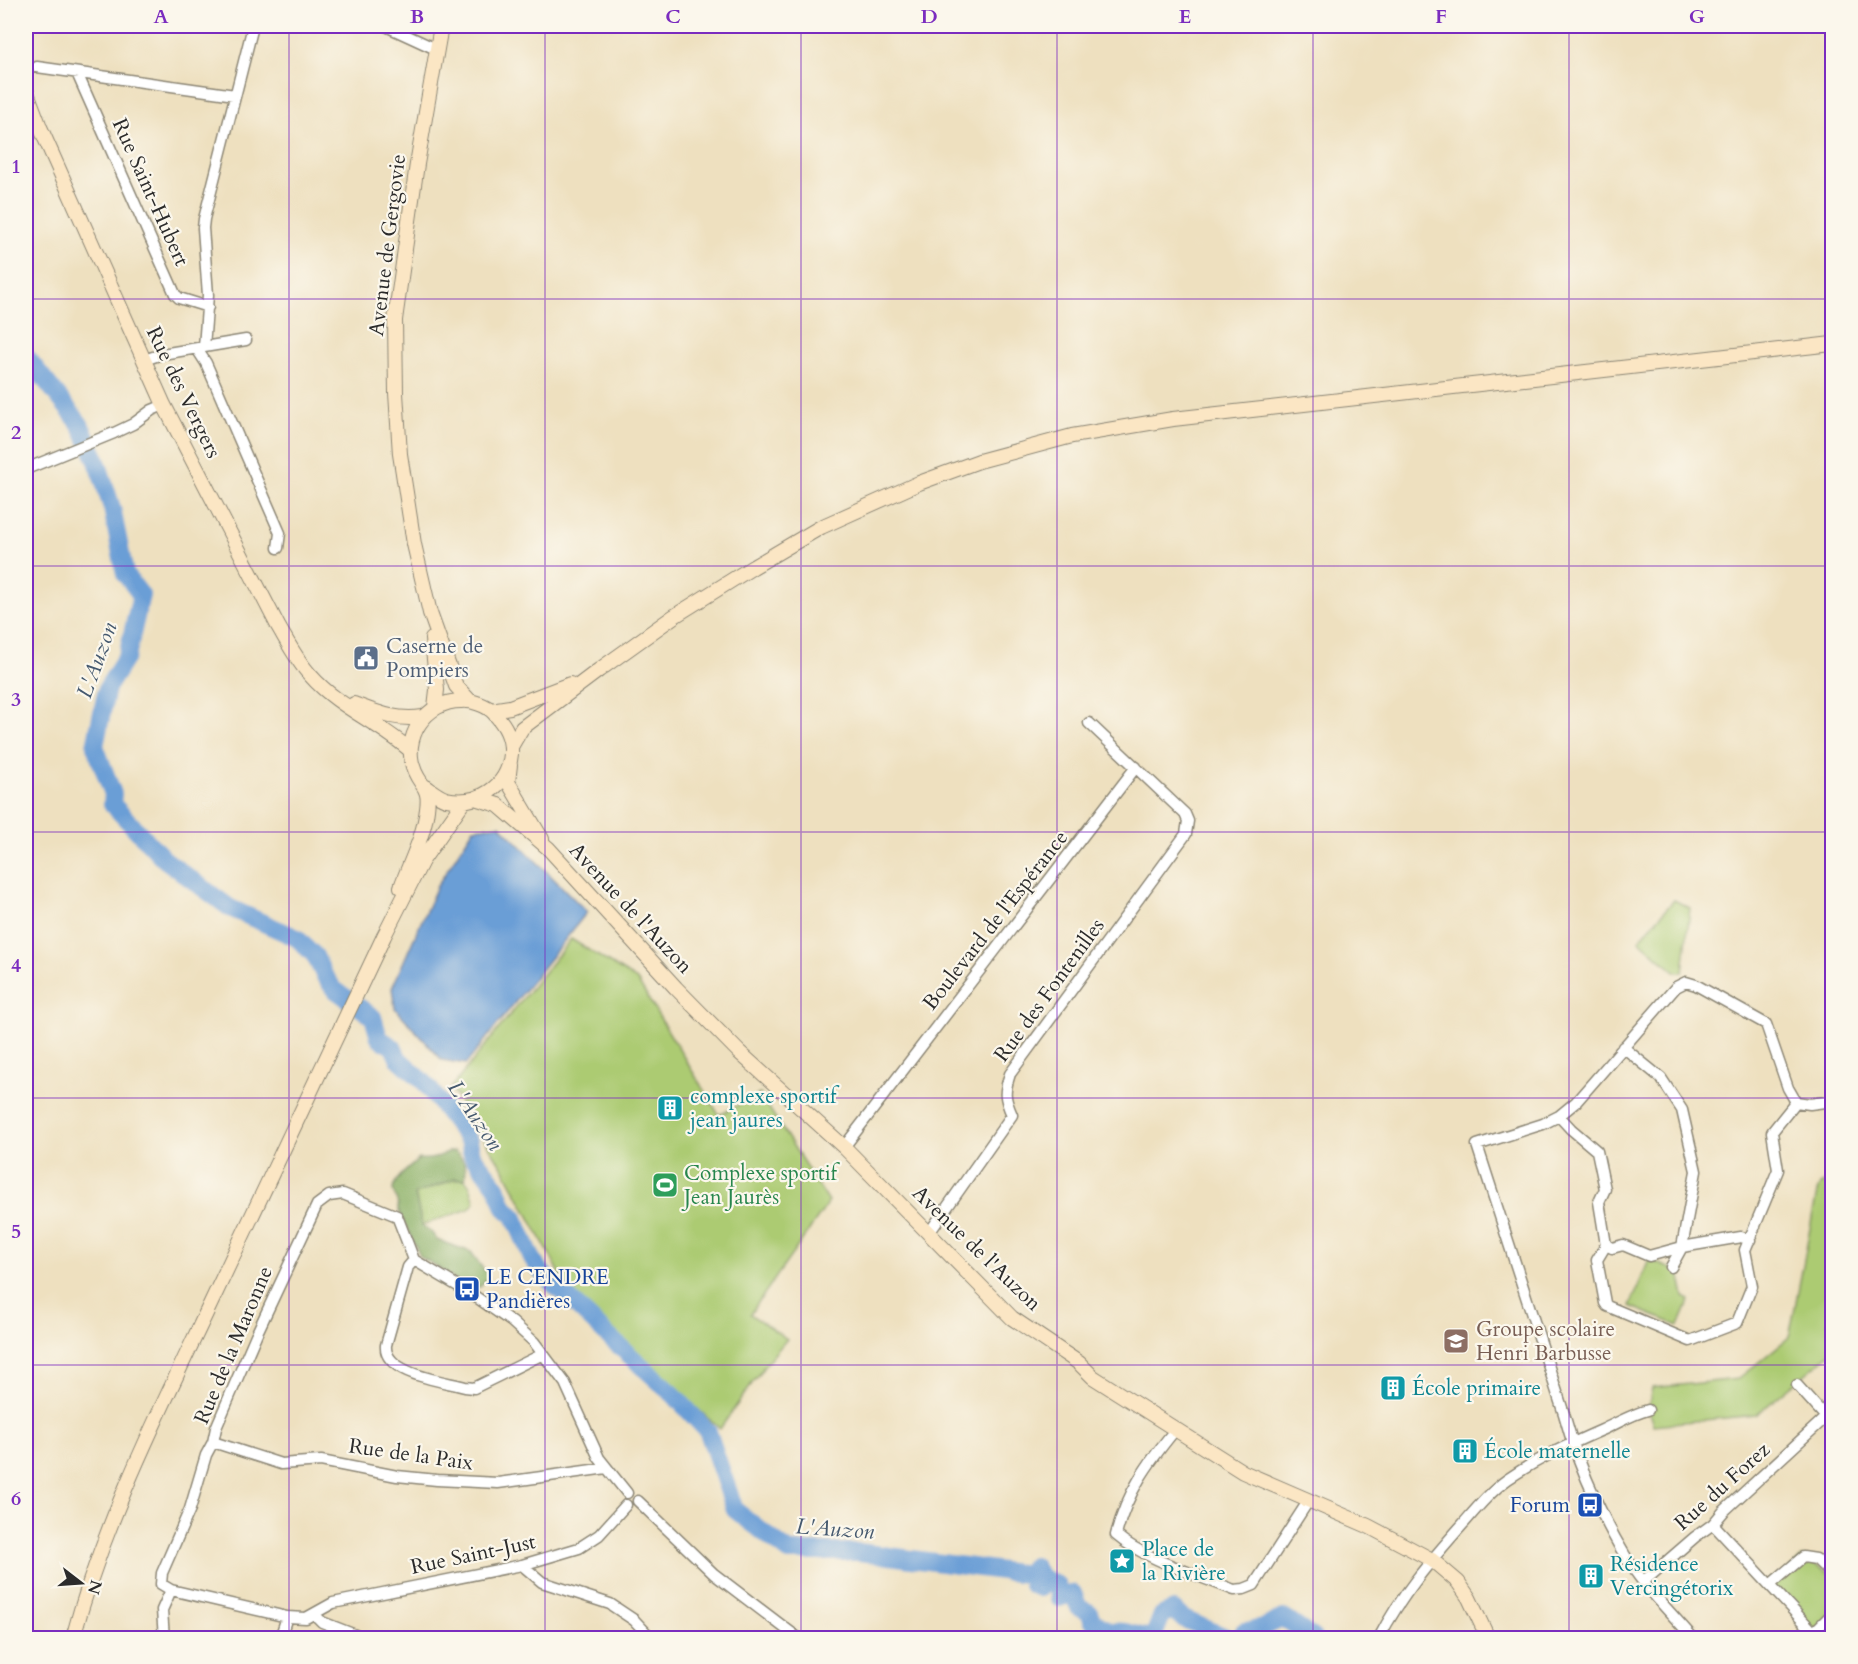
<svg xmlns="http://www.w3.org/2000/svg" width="1858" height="1664" viewBox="0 0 1858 1664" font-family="Cardo,serif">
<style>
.green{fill:#accb72;stroke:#6c7b4e;stroke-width:1.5}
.forest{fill:#89af64;stroke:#5a6d48;stroke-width:1.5}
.water{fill:#6b9ed6;stroke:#4b6480;stroke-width:1.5}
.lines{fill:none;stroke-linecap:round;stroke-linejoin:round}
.river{stroke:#6b9ed6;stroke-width:18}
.street-casing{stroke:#8c8675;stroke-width:13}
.secondary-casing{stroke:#8c8675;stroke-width:16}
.street{stroke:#fff;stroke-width:10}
.secondary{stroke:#fbe6c4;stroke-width:14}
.grid{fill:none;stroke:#7b2cbf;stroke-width:1.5;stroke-opacity:0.55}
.labels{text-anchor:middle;stroke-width:4.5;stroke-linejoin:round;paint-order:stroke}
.street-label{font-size:21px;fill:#2b2b2b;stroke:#fbf7ec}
.service-label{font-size:21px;fill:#4e5e75;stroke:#fbf7ec;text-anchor:start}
.culture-label{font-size:21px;fill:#0d838f;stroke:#fbf7ec;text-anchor:start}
.leisure-label{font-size:21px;fill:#27864d;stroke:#fbf7ec;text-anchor:start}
.transit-label{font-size:21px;fill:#164399;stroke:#fbf7ec;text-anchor:start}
.education-label{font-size:21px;fill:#785e54;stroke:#fbf7ec;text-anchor:start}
.water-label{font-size:22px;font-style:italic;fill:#45596f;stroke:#fbf7ec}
.neatline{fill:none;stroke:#7b2cbf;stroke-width:2}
.grid-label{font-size:20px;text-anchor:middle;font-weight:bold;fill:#7b2cbf}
</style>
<rect width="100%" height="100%" fill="#fbf7ec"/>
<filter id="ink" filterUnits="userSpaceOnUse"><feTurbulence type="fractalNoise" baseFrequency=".0167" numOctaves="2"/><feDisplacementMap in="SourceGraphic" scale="12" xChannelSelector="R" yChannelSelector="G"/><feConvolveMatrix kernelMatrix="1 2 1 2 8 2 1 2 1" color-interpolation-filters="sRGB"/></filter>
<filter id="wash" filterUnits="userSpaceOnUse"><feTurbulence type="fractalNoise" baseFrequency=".008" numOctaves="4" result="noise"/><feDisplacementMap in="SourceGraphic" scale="24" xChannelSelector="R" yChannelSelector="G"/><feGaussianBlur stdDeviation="1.35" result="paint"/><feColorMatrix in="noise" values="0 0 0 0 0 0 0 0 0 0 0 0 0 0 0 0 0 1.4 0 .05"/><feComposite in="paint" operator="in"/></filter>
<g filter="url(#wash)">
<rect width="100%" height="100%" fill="#eee0bf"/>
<path class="green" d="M1674,900L1690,908L1683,972H1675L1639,940Z
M571,939L637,980L719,1115L760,1094L829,1202L750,1314L787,1339L765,1365L720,1429L572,1296L503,1168L451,1088Z
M1832,1178V1301L1828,1323L1832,1324V1352L1756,1415L1653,1425L1648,1410L1652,1388L1738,1379L1788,1338L1790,1333L1817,1192L1820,1185Z
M455,1179H465L470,1186L475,1202L469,1209L422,1225L415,1194Z
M1649,1260L1679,1272L1684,1297L1690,1300L1679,1326L1630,1306Z
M1803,1557L1832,1575V1614L1814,1632L1770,1585Z"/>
<path class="forest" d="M454,1151C465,1159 467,1166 465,1179H455L415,1194L422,1225L432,1233L437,1240L471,1252L489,1277L480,1287H467L420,1256L398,1209C399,1201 394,1197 393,1190C393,1179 411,1167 419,1159C440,1161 438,1153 454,1151Z"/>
<path class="water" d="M500,825L587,912L466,1064L442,1060L395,1008L392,988L437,886L474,828Z"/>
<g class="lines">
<path class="river" d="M26,356L80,424L97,461L112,508L125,574L141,595L127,656L107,688L95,746L113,794L112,804L164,859L230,908L297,938L315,956L324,975L334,989L373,1017L379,1038L393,1047L398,1058L425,1083L469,1141L472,1155L497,1187L505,1208L514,1216L532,1258L543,1274L607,1335L673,1394L708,1432L735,1510L789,1552H859L1025,1574L1034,1566L1038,1573L1032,1585L1040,1588L1047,1580L1057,1585L1059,1598L1073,1593L1079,1608L1089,1612L1092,1620L1108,1631L1125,1632L1149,1638
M1153,1638L1162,1615L1174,1610L1184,1619L1228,1638
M1240,1638L1244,1631C1262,1631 1268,1624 1284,1618L1313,1638"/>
</g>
</g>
<g filter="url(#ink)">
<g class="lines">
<defs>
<path id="street" d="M386,26L436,49
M37,67L235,95
M77,73L175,294L179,298L208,307
M204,347L208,295L203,228L204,219L253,26
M197,349L206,363L280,533L278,548
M144,360L162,354L246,340
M26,469L114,433L133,424L152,410L164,405
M1623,1047L1661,1078L1682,1110L1696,1171L1682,1247L1671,1267
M1559,1116L1571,1129L1597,1151L1605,1189L1599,1202L1606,1245L1597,1260L1605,1303L1607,1306L1690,1341L1737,1323L1752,1286L1745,1250L1778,1170L1772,1132L1796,1102
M844,1147L1136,767
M929,1233L1012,1115C1004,1097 1004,1092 1010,1074L1186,834L1188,821L1185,814L1089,723
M1606,1245L1612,1248L1623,1245L1649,1256L1682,1247L1741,1237L1750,1240
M414,1260L408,1267L386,1345C383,1374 444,1381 465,1387L474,1388L543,1354
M1797,1385L1832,1424
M1175,1430C1148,1463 1127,1492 1116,1535C1142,1558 1200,1576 1234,1590L1244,1589L1254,1585L1309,1500
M213,1442L281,1464L321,1461L397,1476L437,1480L498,1483L607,1468
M638,1501L714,1574L798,1638
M626,1505L599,1535L579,1548L522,1565L333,1603L306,1618L287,1617L171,1590L161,1584L162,1573L190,1509L206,1455L213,1442L216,1428L256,1335L317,1205L329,1196L343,1194L397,1216L414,1260L473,1295L512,1322L534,1342L565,1383L599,1458L627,1493
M1713,1524L1819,1638
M522,1565L542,1582L610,1604L634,1620L651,1638
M1643,1582L1695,1537L1713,1524L1724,1511L1826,1417
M1770,1585L1803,1557L1816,1559L1832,1575
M315,1615L322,1622L363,1638
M1814,1632L1832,1614
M164,1638L162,1610L171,1590
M280,1638L287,1617
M1379,1638C1401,1595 1431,1560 1463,1524C1477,1508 1491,1491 1508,1479C1537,1459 1570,1444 1602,1430C1618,1423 1632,1414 1648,1410
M1693,1638C1677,1620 1660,1602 1644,1583C1611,1541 1578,1466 1564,1414L1477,1145L1543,1124L1559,1116L1576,1102L1676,987L1686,982L1696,985L1766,1024L1788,1088L1796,1102L1810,1104L1832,1101"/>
<path id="secondary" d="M441,26L417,164L395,320L396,393L400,454L414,544L430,613L456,686L469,700
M26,90L40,127L164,405L278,626C288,643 297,661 311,676C338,707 380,723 411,751
M432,639L437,690L435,707
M354,704C378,713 397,721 423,717
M491,710L510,707L570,684
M512,745L522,728L599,670L673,617L753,567L821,527L919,483L979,461L1072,436L1173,419L1832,344
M510,765L508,782L542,839
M478,799L498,805L548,848L676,988L739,1052L844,1147L1012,1318L1079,1363L1093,1377L1243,1472L1368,1526L1432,1560L1458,1582L1469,1598L1488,1638
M401,887C410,862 424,836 427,809C430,787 422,788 415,772C400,738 426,701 461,701C471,700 487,705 494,713C505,725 512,737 511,754C508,787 478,806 446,799C439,797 432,791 426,787
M73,1638C104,1522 158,1415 209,1307C267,1183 325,1059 384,936L422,861L464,801"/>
</defs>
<use href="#street" class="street-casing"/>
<use href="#secondary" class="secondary-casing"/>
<use href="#street" class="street"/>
<use href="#secondary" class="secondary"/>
</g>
</g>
<path class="grid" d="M289,26V1638M545,26V1638M801,26V1638M1057,26V1638M1313,26V1638M1569,26V1638M26,299H1832M26,566H1832M26,832H1832M26,1098H1832M26,1365H1832"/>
<defs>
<symbol id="civic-square" viewBox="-11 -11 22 22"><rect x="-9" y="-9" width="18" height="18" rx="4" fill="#5c6f8a" stroke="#fbf7ec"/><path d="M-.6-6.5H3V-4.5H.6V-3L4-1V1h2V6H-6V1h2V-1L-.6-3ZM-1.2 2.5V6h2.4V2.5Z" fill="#fff"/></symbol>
<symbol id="building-square" viewBox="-11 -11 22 22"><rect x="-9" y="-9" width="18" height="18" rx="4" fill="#0f9aa8" stroke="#fbf7ec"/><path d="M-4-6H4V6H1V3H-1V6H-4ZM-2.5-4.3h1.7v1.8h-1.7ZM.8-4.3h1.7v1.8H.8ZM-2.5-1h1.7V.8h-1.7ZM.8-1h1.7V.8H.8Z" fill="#fff"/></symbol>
<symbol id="stadium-square" viewBox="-11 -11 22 22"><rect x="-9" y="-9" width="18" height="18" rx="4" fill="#2e9e5b" stroke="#fbf7ec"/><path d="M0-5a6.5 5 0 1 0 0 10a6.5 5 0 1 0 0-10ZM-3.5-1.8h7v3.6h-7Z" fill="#fff"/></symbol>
<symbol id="bus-square" viewBox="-11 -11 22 22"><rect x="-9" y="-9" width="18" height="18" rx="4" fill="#1a4fb4" stroke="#fbf7ec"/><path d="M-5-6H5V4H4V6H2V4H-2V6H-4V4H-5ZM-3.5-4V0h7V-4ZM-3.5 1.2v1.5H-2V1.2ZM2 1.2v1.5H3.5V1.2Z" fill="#fff"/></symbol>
<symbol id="school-square" viewBox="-11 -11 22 22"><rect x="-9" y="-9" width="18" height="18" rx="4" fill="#8d6e63" stroke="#fbf7ec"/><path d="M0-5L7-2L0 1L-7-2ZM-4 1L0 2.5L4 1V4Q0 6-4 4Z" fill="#fff"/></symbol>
<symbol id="sight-square" viewBox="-11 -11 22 22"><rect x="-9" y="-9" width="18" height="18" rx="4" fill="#0f9aa8" stroke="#fbf7ec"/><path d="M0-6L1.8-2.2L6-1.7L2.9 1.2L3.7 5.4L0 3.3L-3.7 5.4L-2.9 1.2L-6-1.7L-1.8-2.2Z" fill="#fff"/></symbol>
</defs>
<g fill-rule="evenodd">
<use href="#civic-square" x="351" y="643" width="30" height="30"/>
<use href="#building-square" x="655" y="1093" width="30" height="30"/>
<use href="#stadium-square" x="650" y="1170" width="30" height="30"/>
<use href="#bus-square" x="452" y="1274" width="30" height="30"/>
<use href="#school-square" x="1441" y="1326" width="30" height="30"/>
<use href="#building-square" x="1378" y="1373" width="30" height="30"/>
<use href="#building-square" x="1450" y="1436" width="30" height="30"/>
<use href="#bus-square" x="1575" y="1490" width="30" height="30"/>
<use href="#sight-square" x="1107" y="1546" width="30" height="30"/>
<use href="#building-square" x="1576" y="1561" width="30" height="30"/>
</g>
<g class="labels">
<g class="street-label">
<text transform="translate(151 192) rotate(66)" y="7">Rue Saint-Hubert</text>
<text transform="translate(387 245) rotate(-83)" y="7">Avenue de Gergovie</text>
<text transform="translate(184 392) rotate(64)" y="7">Rue des Vergers</text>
<text transform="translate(631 908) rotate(47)" y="7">Avenue de l'Auzon</text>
<text transform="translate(995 920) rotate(-52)" y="7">Boulevard de l'Espérance</text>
<text transform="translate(1049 990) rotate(-54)" y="7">Rue des Fontenilles</text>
<text transform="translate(977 1248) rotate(44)" y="7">Avenue de l'Auzon</text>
<text transform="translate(233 1345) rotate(-67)" y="7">Rue de la Maronne</text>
<text transform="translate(411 1454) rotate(8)" y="7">Rue de la Paix</text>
<text transform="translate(1722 1486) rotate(-42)" y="7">Rue du Forez</text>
<text transform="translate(473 1554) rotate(-12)" y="7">Rue Saint-Just</text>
</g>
<g class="service-label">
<text x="386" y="653">Caserne de<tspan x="386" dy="24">Pompiers</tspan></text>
</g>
<g class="culture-label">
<text x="690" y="1103">complexe sportif<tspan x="690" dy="24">jean jaures</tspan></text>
<text x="1412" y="1395">École primaire</text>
<text x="1484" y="1458">École maternelle</text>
<text x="1142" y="1556">Place de<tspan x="1142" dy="24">la Rivière</tspan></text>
<text x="1610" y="1571">Résidence<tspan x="1610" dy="24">Vercingétorix</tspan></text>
</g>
<g class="leisure-label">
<text x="684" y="1180">Complexe sportif<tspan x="684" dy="24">Jean Jaurès</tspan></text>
</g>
<g class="transit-label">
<text x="486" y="1284">LE CENDRE<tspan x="486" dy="24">Pandières</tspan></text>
<text x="1570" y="1512" text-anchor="end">Forum</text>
</g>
<g class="education-label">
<text x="1476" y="1336">Groupe scolaire<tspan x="1476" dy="24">Henri Barbusse</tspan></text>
</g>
<g class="water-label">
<text transform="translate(96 660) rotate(-70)" y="8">L'Auzon</text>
<text transform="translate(476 1115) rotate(56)" y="8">L'Auzon</text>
<text transform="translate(835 1528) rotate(4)" y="8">L'Auzon</text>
</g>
</g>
<rect width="1858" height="1664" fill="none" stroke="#fbf7ec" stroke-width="66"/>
<g transform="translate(81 1583) rotate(107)" stroke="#fbf7ec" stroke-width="4.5" paint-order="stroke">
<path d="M0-4.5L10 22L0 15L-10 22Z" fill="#2b2b2b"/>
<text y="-9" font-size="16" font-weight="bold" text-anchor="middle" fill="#2b2b2b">N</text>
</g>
<rect x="33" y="33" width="1792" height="1598" class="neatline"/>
<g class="grid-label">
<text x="161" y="23">A</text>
<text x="417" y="23">B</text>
<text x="673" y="23">C</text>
<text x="929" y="23">D</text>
<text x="1185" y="23">E</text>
<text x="1441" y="23">F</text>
<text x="1697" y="23">G</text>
<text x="16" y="173">1</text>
<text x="16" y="439">2</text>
<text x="16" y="706">3</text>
<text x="16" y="972">4</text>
<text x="16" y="1238">5</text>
<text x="16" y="1505">6</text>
</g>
</svg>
